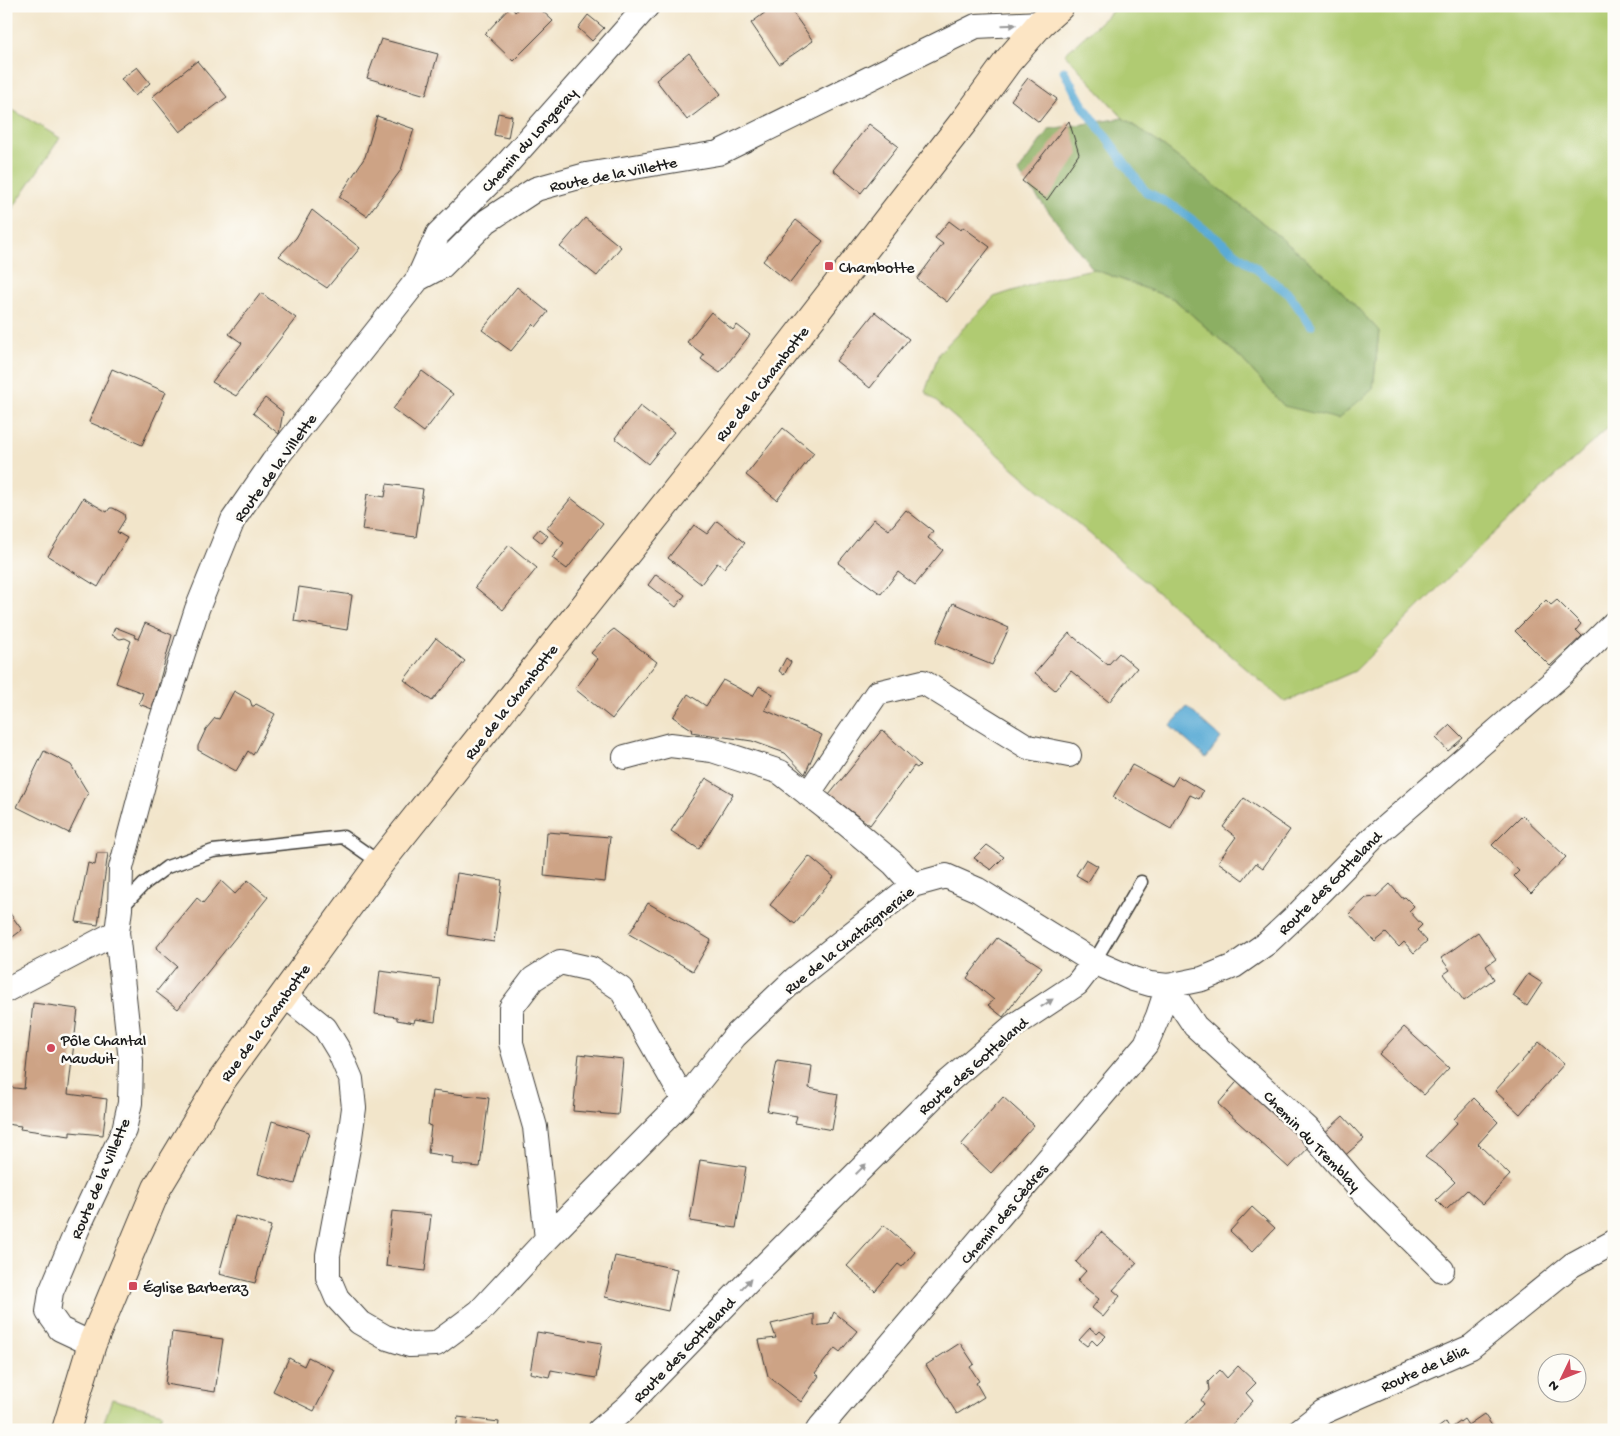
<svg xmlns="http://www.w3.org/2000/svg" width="1620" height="1436" viewBox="0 0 1620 1436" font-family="'Gochi Hand',sans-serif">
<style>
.green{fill:#b0cb72;stroke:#667447}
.forest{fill:#8caf64;stroke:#546640}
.water{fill:#5aabd5;stroke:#3b6478}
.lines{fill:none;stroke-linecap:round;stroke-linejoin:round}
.stream{stroke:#5aabd5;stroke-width:9}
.building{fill:#cda385}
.lane-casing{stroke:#3c3a36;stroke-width:15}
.street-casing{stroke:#3c3a36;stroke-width:26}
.secondary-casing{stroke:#3c3a36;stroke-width:30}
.lane{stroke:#fff;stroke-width:12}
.street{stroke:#fff;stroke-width:24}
.secondary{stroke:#fce5c4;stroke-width:28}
.oneway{fill:#999}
.poi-dot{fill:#d1495b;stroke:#fdfcf7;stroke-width:2}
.labels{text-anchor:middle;stroke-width:5;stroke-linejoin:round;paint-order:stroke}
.street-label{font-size:16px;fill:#1c1c1c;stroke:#fdfcf7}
.poi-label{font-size:16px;fill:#1c1c1c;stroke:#fdfcf7;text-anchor:start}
</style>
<rect width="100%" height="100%" fill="#fdfcf7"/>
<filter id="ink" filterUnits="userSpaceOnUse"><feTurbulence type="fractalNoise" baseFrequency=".02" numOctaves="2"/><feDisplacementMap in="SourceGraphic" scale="10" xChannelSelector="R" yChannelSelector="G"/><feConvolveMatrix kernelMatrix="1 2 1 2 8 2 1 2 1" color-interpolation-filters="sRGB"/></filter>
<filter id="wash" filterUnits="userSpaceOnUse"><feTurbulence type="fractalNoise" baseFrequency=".0096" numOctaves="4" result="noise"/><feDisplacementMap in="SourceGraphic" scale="20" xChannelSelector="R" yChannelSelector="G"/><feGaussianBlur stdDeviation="1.12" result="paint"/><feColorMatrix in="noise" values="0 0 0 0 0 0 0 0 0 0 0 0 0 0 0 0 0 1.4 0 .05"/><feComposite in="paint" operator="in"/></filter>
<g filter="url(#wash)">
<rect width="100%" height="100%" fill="#f2e5ca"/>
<path class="green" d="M1118,6H1614V422L1477,549L1355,671L1285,702L925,392L939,353L994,297L1052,278L1093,269L1174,299L1242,359L1284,406L1373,389L1379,331L1332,281L1258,219L1159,143L1123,118L1065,54Z
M6,106L60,138L6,218Z
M112,1399L162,1413L156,1430H101Z"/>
<path class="forest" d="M1123,118L1159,143L1258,219L1332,281L1379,331L1373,389L1338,419L1284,406L1242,359L1174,299L1093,269L1018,172L1049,129Z"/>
<path class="water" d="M1187,707L1221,738L1206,758L1170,726Z"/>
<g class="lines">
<path class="stream" d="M1064,71L1082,104L1145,191L1178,209L1289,294L1311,325"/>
</g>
<g id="blocks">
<path class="building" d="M511,6L515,12L521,6H537L553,21L513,61L485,34Z
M774,6H788L813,41L779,64L751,23Z
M588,15L604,28L592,41L578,28Z
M381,39L438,54L426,95L367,78Z
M689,53L721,94L687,120L656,80Z
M197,61L227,97L180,132L152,97Z
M137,67L150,83L135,96L121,79Z
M1028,78L1057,99L1039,122L1011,100Z
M498,113L512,116L508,138L494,135Z
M377,116L414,129L401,170L367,216L339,197L365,157Z
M1069,121L1079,154L1047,200L1022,181Z
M869,124L898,146L861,193L833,170Z
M312,210L360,248L327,288L279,256L296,238Z
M585,218L621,247L597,276L560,247Z
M796,220L823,241L790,283L763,261Z
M949,221L961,230L963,227L990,247L947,302L917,279L943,244L935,238Z
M517,287L548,312L536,327L533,324L511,351L482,330Z
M261,293L296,318L236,396L212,382L242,343L229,334Z
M711,312L733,330L737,325L750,335L720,373L701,359L704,355L687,342Z
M875,312L909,339L870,388L836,361Z
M112,369L166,392L142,445L89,422Z
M422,371L453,394L424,432L393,409Z
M265,398L283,412L279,434L253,413Z
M640,406L674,432L648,464L615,438Z
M783,428L814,453L777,500L746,475Z
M387,484L423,489L416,537L362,530L367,494L385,497Z
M83,498L107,512L110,508H113L124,514L125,519L117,532L127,538L98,587L48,556Z
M571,498L603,523L567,569L552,558L564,543L547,528Z
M906,510L933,531L928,538L943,550L915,585L898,572L881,594L838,563L874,519L889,530Z
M717,521L745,543L724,568L717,563L701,584L668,558L694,525L707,534Z
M539,529L548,536L542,543L533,536Z
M509,545L537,568L503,610L475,587Z
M656,574L685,595L676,607L648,585Z
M299,587L352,595L347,630L294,621Z
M1546,600L1551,605L1557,600L1581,624L1576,630L1582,636L1550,666L1515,631Z
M953,603L1009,628L992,665L936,642Z
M145,623L172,635L152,709L139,704L143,693L116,683L131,641L125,638L120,639L112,635L115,627L135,635L134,637L138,639Z
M614,629L657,662L612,719L575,689L598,659L591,653L610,632Z
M1069,633L1108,665L1119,653L1137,668L1109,702L1071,671L1055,690L1035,673Z
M436,638L465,661L432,701L404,680Z
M786,658L791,662L784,675L779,671Z
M723,680L753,696L759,686L773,694L765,710L822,735L805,774L785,753L752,741L691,732L693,730L673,717L688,694L706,706Z
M234,691L250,700L252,706H254L256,704L275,714L253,755L248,751L236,771L198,750V746L206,729L215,718L219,719Z
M1450,725L1463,738L1448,751L1436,738Z
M882,730L920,765L917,768L914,766L870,825L829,795Z
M44,751L71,765L88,793L69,833L17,807Z
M1132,765L1172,786L1178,776L1203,791L1199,799L1190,795L1171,829L1113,797Z
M706,778L733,794L699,849L671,831Z
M1244,798L1290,830L1263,868L1256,863L1243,880L1218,862L1236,837L1223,827Z
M1522,815L1566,857L1531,893L1514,876L1519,871L1492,845Z
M547,832L610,837L605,882L544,876Z
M987,845L1004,857L991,870L974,858Z
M97,853H108L98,925L76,922L88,863L95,865Z
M809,856L834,877L795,924L770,905Z
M1086,859L1098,866L1088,882L1076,875Z
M457,873L502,880L494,942L449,935Z
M248,880L268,897L178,1009L156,992L177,966L156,948L197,898L203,903L221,881L235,894Z
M1390,884L1402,898L1405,897L1414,906L1409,911L1422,925L1417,930L1427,941L1414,953L1404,942L1399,947L1386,933L1375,942L1349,914L1366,898L1376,897Z
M648,903L711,940L693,971L629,934Z
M6,908L22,930L6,942Z
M1478,932L1496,959L1486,966L1494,979L1464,1001L1444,974L1450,970L1441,958Z
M997,938L1042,967L1003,1017L988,1005L994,1000L967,978Z
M380,971L440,979L435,1022L415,1019L414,1023L397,1020V1017L375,1014Z
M1528,974L1542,983L1527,1006L1513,996Z
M33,1003L78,1009L68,1094L107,1099L103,1135L70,1132V1136L20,1129L21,1126L6,1124V1087L24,1089Z
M1404,1027L1449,1068L1424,1095L1379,1054Z
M1539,1042L1564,1064L1520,1114L1495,1091Z
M579,1054L623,1059L618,1115L573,1111Z
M777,1061L812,1066L809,1088L838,1094L832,1130L795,1123L797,1116L767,1111Z
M1241,1077L1312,1144L1289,1168L1218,1104Z
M432,1091L489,1098L480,1167L452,1164L453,1157L428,1153L431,1126L428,1125Z
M1003,1097L1034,1125L991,1173L961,1145Z
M1474,1098L1498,1122L1478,1144L1510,1175L1483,1204L1467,1190L1446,1210L1436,1200L1455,1182L1441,1168L1425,1157L1457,1123L1454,1119Z
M1343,1116L1364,1139L1342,1158L1321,1136Z
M272,1121L309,1132L295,1184L258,1174Z
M700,1160L746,1167L736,1228L690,1221Z
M1252,1207L1275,1228L1252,1252L1230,1231Z
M392,1211L431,1215L425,1271L386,1266Z
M235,1216L271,1226L255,1283L219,1274Z
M884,1225L915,1252L902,1267L898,1264L875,1291L847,1266Z
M1101,1232L1137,1263L1113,1290L1120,1296L1103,1317L1092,1308L1099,1299L1077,1281L1086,1271L1076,1262Z
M615,1256L677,1269L668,1311L605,1297Z
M834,1312L857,1331L840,1352L835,1348L815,1373L819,1376L801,1402L768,1376L759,1340L776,1338L771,1324L814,1314V1326L829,1324Z
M1090,1328L1097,1334L1100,1331L1106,1336L1097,1345L1092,1340L1087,1346L1079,1340Z
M172,1332L223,1339L215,1392L165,1384Z
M537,1332L602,1343L596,1378L551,1370L549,1377L530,1373Z
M960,1343L974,1364L970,1367L979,1381L976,1383L984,1397L957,1414L926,1365Z
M308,1357L335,1370L314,1411L273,1391L289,1358L304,1366Z
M1238,1366L1256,1383L1246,1393L1253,1401L1227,1430H1184L1182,1428L1204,1404L1201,1400L1209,1390L1208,1382L1220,1370L1227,1378Z
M1484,1414L1495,1430H1435L1446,1422L1450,1429L1464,1419L1468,1425Z
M458,1417L499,1422L498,1430H456Z"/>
</g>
</g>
<g filter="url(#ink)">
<use href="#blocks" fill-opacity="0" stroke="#3c3a36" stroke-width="1"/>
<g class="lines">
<defs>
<path id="lane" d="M122,907L144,884L167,867L213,851L343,837L380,863
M1094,962L1141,882"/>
<path id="street" d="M418,279L438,234L498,174L647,6
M625,757L670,745L712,750L780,772L848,825L893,863L913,885
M808,794L877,693L923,682L1028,747L1069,755
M1168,986L1195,1026L1307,1128L1358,1187L1442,1270
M6,990L117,932
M283,994L325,1028L339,1051L351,1079L354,1108L350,1137L328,1255V1277L337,1298L359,1322L385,1337L410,1345L436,1344L479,1312L547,1239L684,1100L735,1036L795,979L913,885L946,876L978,890L1094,962L1133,979L1150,984L1168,986L1202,979L1234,966L1267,943L1300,912L1375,836L1561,675L1614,623
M547,1239L535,1127L511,1043V1008L533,979L560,962L591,969L621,989L684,1100
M92,1344L60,1329L48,1312L51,1292L77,1230L124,1130L130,1103L131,1061L117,932L120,909L121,868L153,747L197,609L233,520L273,462L418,279L442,266L487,221L536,189L586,175L718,153L976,26L1041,23
M600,1430L628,1406L748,1282L949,1081L1012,1027L1077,984L1094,962
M818,1430L1146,1044L1158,1016L1168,986
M1300,1430L1323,1412L1471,1347L1572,1265L1614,1242"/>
<path id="secondary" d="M66,1430L92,1344L157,1188L222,1080L380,863L723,432L968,116L1008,61L1041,23L1060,6"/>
</defs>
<use href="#lane" class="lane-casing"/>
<use href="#street" class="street-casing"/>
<use href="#secondary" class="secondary-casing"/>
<use href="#lane" class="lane"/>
<use href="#street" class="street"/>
<use href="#secondary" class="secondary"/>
</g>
<defs><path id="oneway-solid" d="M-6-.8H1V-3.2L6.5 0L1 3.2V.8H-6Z" transform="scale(1.25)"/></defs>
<g class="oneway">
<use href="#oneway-solid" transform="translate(1009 25) rotate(-2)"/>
<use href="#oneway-solid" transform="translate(1047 1003) rotate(-33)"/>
<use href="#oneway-solid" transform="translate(861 1169) rotate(-45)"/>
<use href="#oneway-solid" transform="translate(746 1284) rotate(-46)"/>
</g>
</g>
<g class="poi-dot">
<rect x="824" y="261" width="10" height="10" rx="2.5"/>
<circle cx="51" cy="1048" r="5"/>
<rect x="128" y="1281" width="10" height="10" rx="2.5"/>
</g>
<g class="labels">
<g class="street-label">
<text transform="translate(528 139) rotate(-48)" y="6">Chemin du Longeray</text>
<text transform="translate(613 173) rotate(-11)" y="6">Route de la Villette</text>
<text transform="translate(761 383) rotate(-52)" y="6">Rue de la Chambotte</text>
<text transform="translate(274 467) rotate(-54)" y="6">Route de la Villette</text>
<text transform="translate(510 701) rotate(-52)" y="6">Rue de la Chambotte</text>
<text transform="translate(1329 882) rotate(-45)" y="6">Route des Gotteland</text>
<text transform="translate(848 939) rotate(-39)" y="6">Rue de la Chataîgneraie</text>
<text transform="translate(264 1022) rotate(-54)" y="6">Rue de la Chambotte</text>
<text transform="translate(972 1065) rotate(-41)" y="6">Route des Gotteland</text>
<text transform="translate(1313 1140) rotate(46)" y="6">Chemin du Tremblay</text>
<text transform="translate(99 1178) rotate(-67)" y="6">Route de la Villette</text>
<text transform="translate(1003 1213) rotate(-50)" y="6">Chemin des Cèdres</text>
<text transform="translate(683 1349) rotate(-46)" y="6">Route des Gotteland</text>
<text transform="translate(1424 1367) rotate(-24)" y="6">Route de Lélia</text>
</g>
<g class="poi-label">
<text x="839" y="272">Chambotte</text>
<text x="61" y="1045">Pôle Chantal<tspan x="61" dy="18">Mauduit</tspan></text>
<text x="143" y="1292">Église Barberaz</text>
</g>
</g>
<rect width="1620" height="1436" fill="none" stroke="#fdfcf7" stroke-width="25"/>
<g transform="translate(1562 1378) rotate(227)"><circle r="24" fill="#fdfcf7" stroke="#a3a29f"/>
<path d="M0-4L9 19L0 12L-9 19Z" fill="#d1495b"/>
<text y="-8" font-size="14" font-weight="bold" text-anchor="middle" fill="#1c1c1c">N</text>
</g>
</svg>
